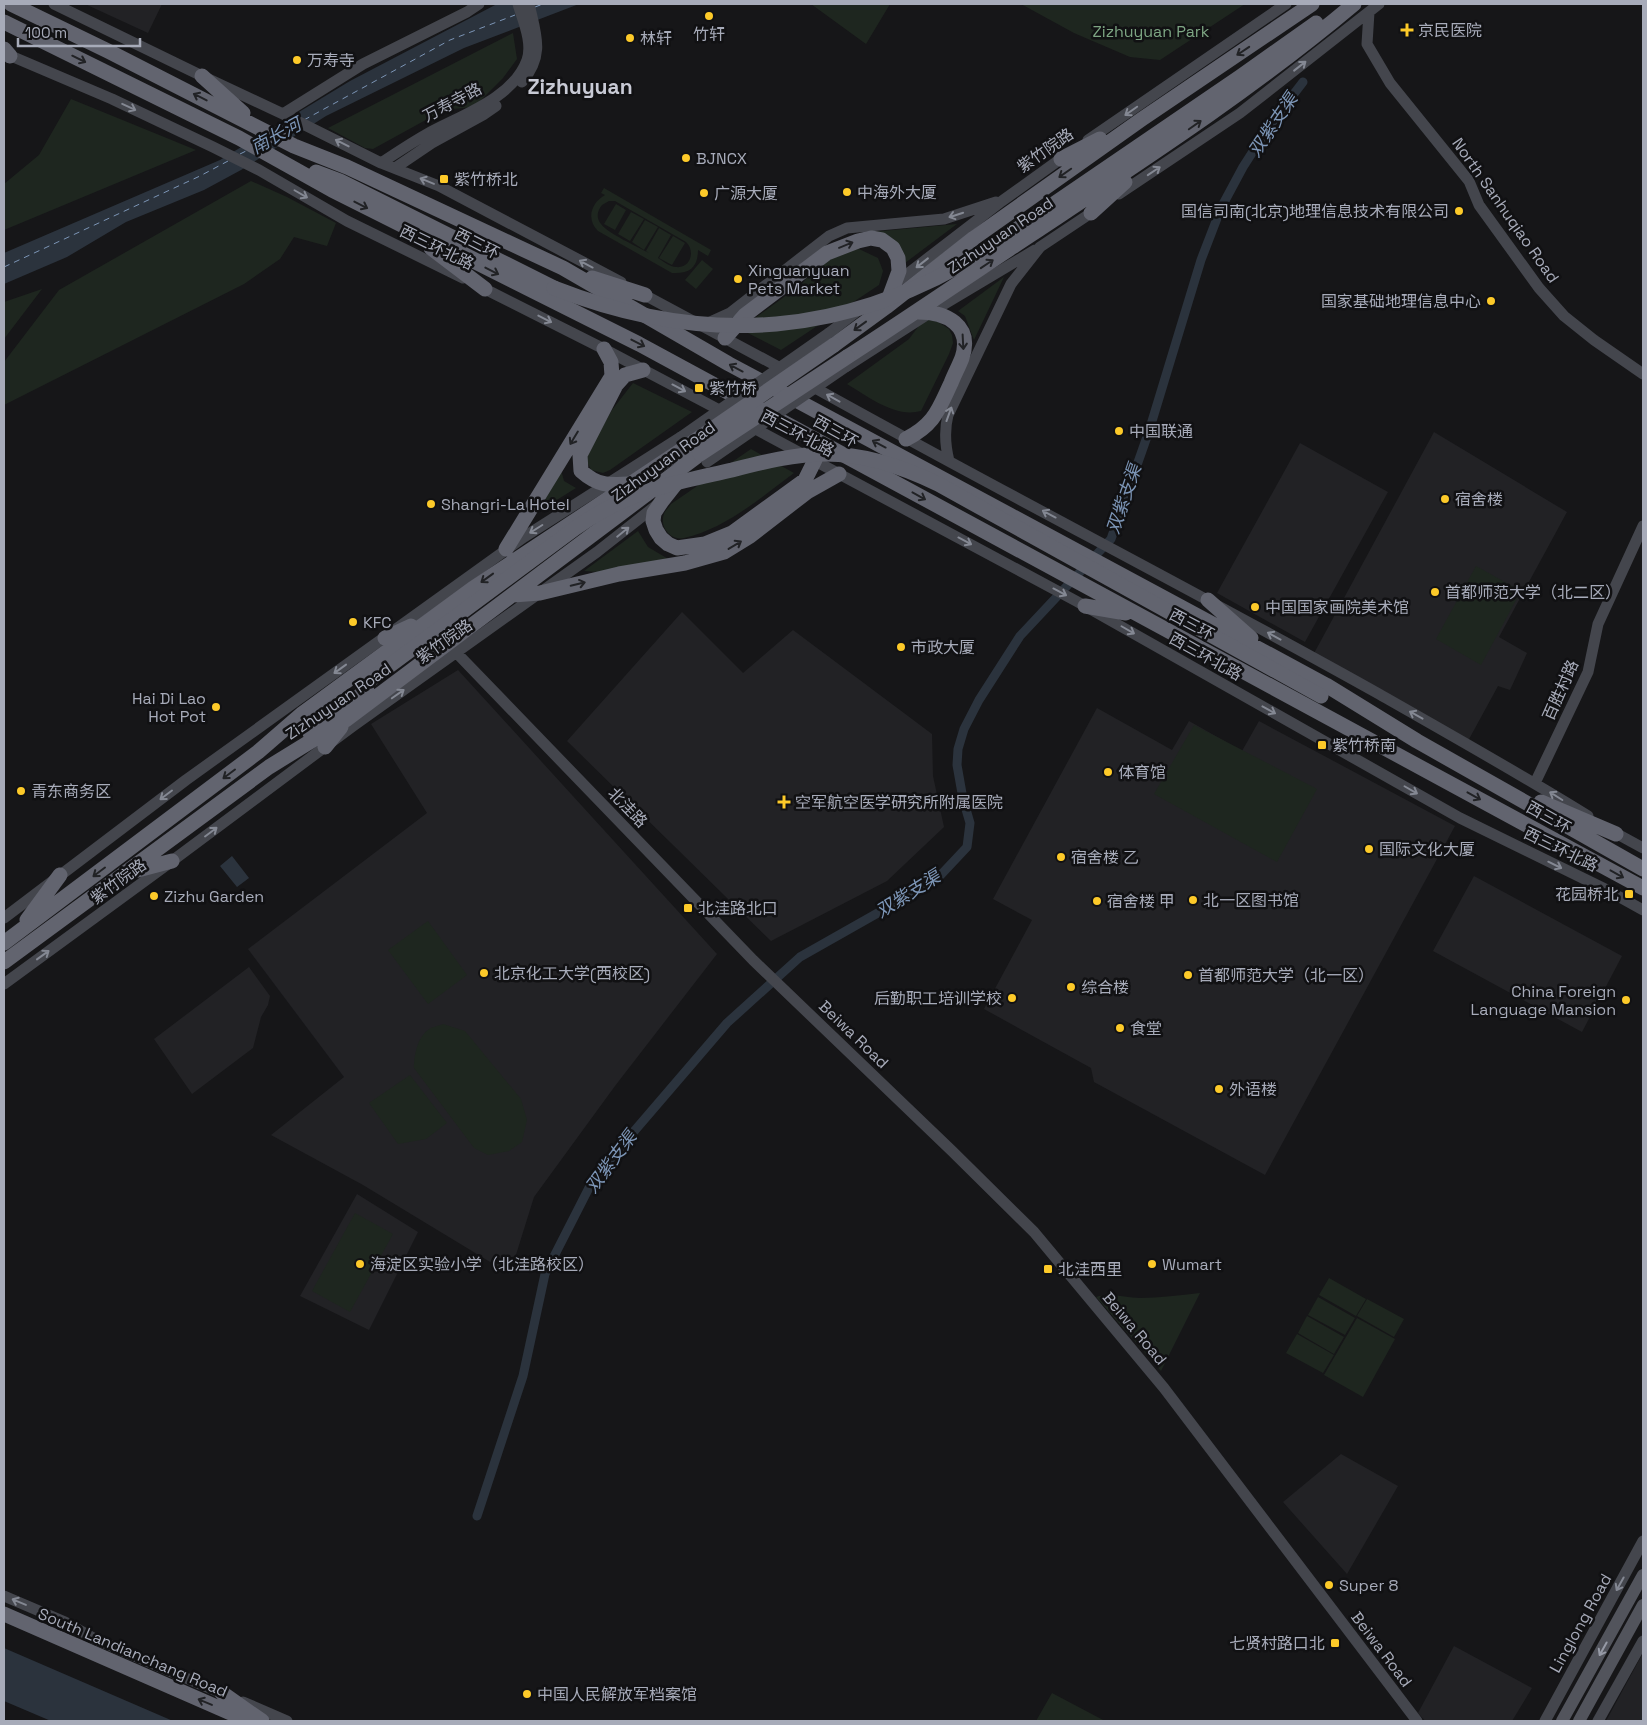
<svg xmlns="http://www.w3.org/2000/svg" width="1647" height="1725" viewBox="0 0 1647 1725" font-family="'Space Grotesk','Noto Sans SC',sans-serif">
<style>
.built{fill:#222225}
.green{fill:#1e261f;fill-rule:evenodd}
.water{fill:#2b333d}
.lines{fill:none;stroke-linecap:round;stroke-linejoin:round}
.canal{stroke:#2b333d;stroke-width:9}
.ferry{stroke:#7c95b6;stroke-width:1;stroke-dasharray:6 5;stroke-linecap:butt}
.secondary{stroke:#44464d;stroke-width:11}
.primary{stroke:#52545c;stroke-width:12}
.highway{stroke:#62646f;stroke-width:15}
.secondary-bridge{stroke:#44464d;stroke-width:11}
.highway-bridge{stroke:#62646f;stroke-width:15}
.oneway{stroke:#212225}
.oneway2{stroke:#848893}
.oneway3{stroke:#969aa6}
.poi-dot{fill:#fdca29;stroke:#111113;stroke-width:2}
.labels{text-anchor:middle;stroke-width:5;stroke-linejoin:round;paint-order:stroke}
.poi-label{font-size:16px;fill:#a7abb9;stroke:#111113;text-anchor:start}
.park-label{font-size:16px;fill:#7da583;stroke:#111113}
.street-label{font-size:16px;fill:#a7abb9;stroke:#111113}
.water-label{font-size:18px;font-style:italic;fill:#7c95b6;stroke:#111113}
.district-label{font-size:21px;font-weight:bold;fill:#c8cad5;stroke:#111113}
</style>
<rect width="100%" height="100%" fill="#161618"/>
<path class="built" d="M85,4H162L148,33Z
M1434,432L1567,512L1499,637L1527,653L1510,690L1498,686L1468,741L1312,657Z
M1300,443L1388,492L1305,642L1217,593Z
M682,612L743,673L793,630L932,734L933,776L944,827L887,881L771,941L567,741Z
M458,670L717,954L615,1086L534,1197L510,1274L363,1185L271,1135L344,1077L248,949L427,813L371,724Z
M1097,708L1172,750L1189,721L1242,751L1259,721L1455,826L1265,1175L1094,1082L1091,1068L984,1009L1032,920L993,899Z
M1474,876L1622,956L1582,1032L1433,951Z
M249,967L270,996L268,1005L261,1017L253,1048L192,1094L154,1039Z
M357,1194L418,1232L369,1330L300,1296Z
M1341,1454L1398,1486L1347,1574L1283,1502Z
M1454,1646L1532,1688L1512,1721H1425L1418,1713Z
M1643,1653V1721H1606Z"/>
<path class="green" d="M811,4H890L866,44Z
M1021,4H1245L1160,60L1130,57L1074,33Z
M513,33L517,59L503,78L474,107L452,109L433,116L373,149L365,148L328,128Z
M71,99L196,150L4,230V184L39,155Z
M251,181L287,197L336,223L327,246L294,237L280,259L244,284L4,405V362L59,290Z
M604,188L711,250L708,256L698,250C698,268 689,274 672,273L598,231C586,219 591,203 605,195L601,193ZM609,201H615L686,242C696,251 690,269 676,267C670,267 663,261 658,258L671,235L659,228L646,251L649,253C638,247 607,233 601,224C596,218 597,211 602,205Z
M616,204L626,210L615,230L604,224Z
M631,212L644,219L630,241L618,234Z
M645,220L658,227L644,250L632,242Z
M957,224L905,263L871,232Z
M673,236L685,243L672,265L659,258Z
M859,249L878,258L883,271L879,285L781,350L740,329L802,284L817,264L845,251Z
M702,260L713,269L696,289L685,280Z
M1004,277L974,340L965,316L958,311Z
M42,289L4,339V302Z
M924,319L938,322L949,329L952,335L953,343L949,354L921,411C895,418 869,397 847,384L909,339Z
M633,383L692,412L610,470L603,473L591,470L585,457L612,410Z
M751,449L794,473C760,498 727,528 684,538C671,541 659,527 664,514C665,511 669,507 671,504Z
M561,470L564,481L576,488L531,516Z
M638,531L648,547L670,560L598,572L584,571Z
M1476,566L1521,591L1481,665L1436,639Z
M1194,725L1317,789L1277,862L1154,794Z
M428,921L467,975L428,1004L388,950Z
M443,1024L465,1031L521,1099L527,1120L522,1142L509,1151L488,1155L474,1148L414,1068C414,1056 417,1038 428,1030C431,1027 439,1026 443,1024Z
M410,1075L447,1123L426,1139L398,1144L369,1103Z
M355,1213L393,1234L350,1312L312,1291Z
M1329,1278L1366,1299L1356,1316L1319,1295Z
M1200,1293L1161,1371L1096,1297C1111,1292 1125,1298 1140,1298C1160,1298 1180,1295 1200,1293Z
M1318,1297L1355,1318L1345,1335L1308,1315Z
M1367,1299L1404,1319L1394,1337L1357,1316Z
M1307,1316L1344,1337L1334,1354L1298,1333Z
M1357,1318L1395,1339L1363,1397L1324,1375Z
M1297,1334L1334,1355L1323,1373L1286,1353Z
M1052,1693L1105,1721H1036Z"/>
<path class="water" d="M497,4H579L464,48L326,116L241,170L204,190L126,222L67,257L4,284V253L220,160L350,81Z
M232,856L249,878L237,887L220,866Z
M4,1648L173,1721H51L4,1701Z"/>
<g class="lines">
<path class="canal" d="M477,1516L523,1376L545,1274L594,1178L727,1023L800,957L936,880L967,847L970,823L963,799L957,765L958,749L964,729L979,700L1020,636L1111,539L1149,431L1201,260L1221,208L1243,167L1270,125L1303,82"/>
<path class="ferry" d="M535,7L543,4
M304,120L450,40L515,15
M282,132L294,125
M240,154L248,150
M4,267L200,176L228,161"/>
<path class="secondary" d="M54,4L202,76L283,114L381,163L439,186L621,282
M1369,12L1367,44L1390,83L1469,181L1479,205L1539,288L1564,316L1594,340L1643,374
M4,53L112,99L213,147L259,170L347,221L463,278
M522,82C545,55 536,35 529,4
M283,114L363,64L467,12L479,4
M1088,140L1286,4
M381,163C396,153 411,143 427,134C459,116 513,99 527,60C533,43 523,21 518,4
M395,168L432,143L483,115L496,106
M1119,194L1240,113L1379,4
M893,285L1002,201L1066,155
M479,286L604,349L727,414
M639,292L786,371
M708,323L730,313L829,236L847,228L944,219L996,202
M829,333L860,309
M847,366L931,312L1035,250
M808,384C997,490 1190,588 1379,694C1449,734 1519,773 1588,816
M748,425L1076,601L1460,818L1607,890L1643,910
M949,461C945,445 944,431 948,415L1011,284L1040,247L1097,209
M448,644L753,960L952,1151L1034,1232L1164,1388L1417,1721
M1535,783L1588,672L1598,624L1643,526
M1610,830L1643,848
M4,918L186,780L524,537L681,437
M4,984L172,861L353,726L597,552L658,504
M4,1596L65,1622L95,1639L228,1696
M243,1702L287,1721
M1545,1721L1643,1541
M1598,1721L1643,1641"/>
<path class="primary" d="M1562,1721L1643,1575
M1579,1721L1643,1605"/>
<path class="highway" d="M11,4L108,51L294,146L347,167L563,268L729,364L1326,685L1417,741L1643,869
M4,22L239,138L332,190L639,344L1643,888
M4,49L10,56
M202,76L243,113
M1061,159L1100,139
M316,172L340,181L554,288
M1091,213L1125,182
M431,248L485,289
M988,249L1240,77L1316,23
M592,278L645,295
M725,338L745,315L827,253L858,241L871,238L882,240L893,248L898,258L899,271L886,306
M834,345L886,307L974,238L1142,119L1312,4
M847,357C909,317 970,275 1032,234C1142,161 1253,89 1354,4
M906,439C935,424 938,410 951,383C954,375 959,366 962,358C973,325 946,312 918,312
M681,477L662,501L654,513L653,521L656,530L661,538L668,544L677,548L705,544L732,533L805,480L815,460
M630,484C608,485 598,486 581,471L580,455L616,385L625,375L643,370
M506,549L612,376L611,362L604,349
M513,595L540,593L619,574L685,563L724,552L750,536L807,492L839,474
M1208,600L1251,638
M1085,606L1126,613
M385,638L411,626
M310,733L331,715L367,691
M325,747L341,727
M1541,802L1616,834
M134,871L172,861
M27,920L60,875
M4,943L258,752L303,713L472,589L689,445
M4,962L269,767L347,719L700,454
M4,1614L249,1721
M222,1693L262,1721"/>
<path class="secondary-bridge" d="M681,437L829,333
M707,462L847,366"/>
<path class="highway-bridge" d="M554,288C707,348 849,337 988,249
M689,445L834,345
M700,454L847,357
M362,686L562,538C579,525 597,513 616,504C653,486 693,479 732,470C763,462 795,454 826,454C866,454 903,467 938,484L1321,696"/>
</g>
<defs><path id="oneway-shaft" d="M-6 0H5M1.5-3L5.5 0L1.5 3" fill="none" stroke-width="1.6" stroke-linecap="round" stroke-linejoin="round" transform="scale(1.25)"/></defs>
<g class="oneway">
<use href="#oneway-shaft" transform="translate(1243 51) rotate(146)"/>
<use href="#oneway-shaft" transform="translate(79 59) rotate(26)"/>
<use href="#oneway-shaft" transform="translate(200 97) rotate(-153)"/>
<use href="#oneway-shaft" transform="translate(1195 125) rotate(-35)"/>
<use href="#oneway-shaft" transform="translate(1065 173) rotate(145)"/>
<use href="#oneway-shaft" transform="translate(361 205) rotate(27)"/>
<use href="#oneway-shaft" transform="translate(846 245) rotate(-22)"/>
<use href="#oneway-shaft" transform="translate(987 264) rotate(-34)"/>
<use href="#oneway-shaft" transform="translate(492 271) rotate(27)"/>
<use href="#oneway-shaft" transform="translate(860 326) rotate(144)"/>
<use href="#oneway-shaft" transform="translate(963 342) rotate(87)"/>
<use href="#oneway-shaft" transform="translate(638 343) rotate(27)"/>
<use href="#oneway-shaft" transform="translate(736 368) rotate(-152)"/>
<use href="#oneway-shaft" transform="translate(574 438) rotate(121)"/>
<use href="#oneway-shaft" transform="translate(879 444) rotate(-152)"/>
<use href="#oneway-shaft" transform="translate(919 496) rotate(29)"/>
<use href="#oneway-shaft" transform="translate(735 545) rotate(-31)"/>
<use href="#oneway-shaft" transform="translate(487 578) rotate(144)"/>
<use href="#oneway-shaft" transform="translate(578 584) rotate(-13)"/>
<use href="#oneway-shaft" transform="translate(229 774) rotate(143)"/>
<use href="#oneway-shaft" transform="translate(1474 796) rotate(29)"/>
<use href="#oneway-shaft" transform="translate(99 872) rotate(143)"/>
<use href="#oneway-shaft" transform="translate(1617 874) rotate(29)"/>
<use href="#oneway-shaft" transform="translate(205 1702) rotate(-157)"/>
</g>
<g class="oneway2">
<use href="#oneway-shaft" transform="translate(1300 66) rotate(-38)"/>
<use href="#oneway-shaft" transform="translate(129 107) rotate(25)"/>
<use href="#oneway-shaft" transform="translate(1131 111) rotate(145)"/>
<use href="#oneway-shaft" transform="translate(342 143) rotate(-153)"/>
<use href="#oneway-shaft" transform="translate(1154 171) rotate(-34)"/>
<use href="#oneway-shaft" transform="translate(427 181) rotate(-158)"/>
<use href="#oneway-shaft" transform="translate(301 194) rotate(30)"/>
<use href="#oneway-shaft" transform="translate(956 215) rotate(162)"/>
<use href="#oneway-shaft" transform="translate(922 263) rotate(142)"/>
<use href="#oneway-shaft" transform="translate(586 264) rotate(-152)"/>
<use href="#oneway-shaft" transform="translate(545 319) rotate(27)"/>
<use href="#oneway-shaft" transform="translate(679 388) rotate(28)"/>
<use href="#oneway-shaft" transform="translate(833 398) rotate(-151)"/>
<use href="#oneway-shaft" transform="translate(949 414) rotate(-70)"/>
<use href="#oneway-shaft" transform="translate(1049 514) rotate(-152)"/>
<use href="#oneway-shaft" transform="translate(536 529) rotate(148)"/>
<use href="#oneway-shaft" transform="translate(623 532) rotate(-39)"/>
<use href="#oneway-shaft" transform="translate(965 541) rotate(28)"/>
<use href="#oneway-shaft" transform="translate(1060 592) rotate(28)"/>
<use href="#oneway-shaft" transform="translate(1128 630) rotate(30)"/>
<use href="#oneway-shaft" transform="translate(1274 636) rotate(-151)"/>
<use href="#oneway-shaft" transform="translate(340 669) rotate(144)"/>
<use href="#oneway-shaft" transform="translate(398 694) rotate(-35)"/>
<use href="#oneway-shaft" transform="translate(1269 710) rotate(29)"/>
<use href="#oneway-shaft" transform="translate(1416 715) rotate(-151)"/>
<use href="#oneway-shaft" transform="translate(1411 790) rotate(30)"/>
<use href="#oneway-shaft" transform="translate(166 795) rotate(143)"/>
<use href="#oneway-shaft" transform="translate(1556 796) rotate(-148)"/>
<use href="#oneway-shaft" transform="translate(211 832) rotate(-37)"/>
<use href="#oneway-shaft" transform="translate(1555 865) rotate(26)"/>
<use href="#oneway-shaft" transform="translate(43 955) rotate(-36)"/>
<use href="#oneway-shaft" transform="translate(1620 1584) rotate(119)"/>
<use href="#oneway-shaft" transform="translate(19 1602) rotate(-157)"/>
</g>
<use class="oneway3" href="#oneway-shaft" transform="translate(1603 1649) rotate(119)"/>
<g class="poi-dot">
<circle cx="709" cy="16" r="5"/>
<path d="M1404.5 22.5h5v5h5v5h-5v5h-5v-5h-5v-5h5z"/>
<circle cx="630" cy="38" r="5"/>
<circle cx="297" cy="60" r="5"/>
<circle cx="686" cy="158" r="5"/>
<rect x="439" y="174" width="10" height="10" rx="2.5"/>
<circle cx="847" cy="192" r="5"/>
<circle cx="704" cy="193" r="5"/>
<circle cx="1459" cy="211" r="5"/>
<circle cx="738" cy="279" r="5"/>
<circle cx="1491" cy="301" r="5"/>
<rect x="694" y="383" width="10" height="10" rx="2.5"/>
<circle cx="1119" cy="431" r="5"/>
<circle cx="1445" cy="499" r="5"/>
<circle cx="431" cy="504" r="5"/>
<circle cx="1435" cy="592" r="5"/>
<circle cx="1255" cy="607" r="5"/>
<circle cx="353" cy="622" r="5"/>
<circle cx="901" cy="647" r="5"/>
<circle cx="216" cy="707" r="5"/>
<rect x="1317" y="740" width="10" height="10" rx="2.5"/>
<circle cx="1108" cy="772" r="5"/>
<circle cx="21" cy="791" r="5"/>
<path d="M781.5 794.5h5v5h5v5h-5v5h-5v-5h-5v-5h5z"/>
<circle cx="1369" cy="849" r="5"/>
<circle cx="1061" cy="857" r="5"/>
<rect x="1624" y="889" width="10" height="10" rx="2.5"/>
<circle cx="154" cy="896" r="5"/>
<circle cx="1193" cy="900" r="5"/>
<circle cx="1097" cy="901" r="5"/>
<rect x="683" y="903" width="10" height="10" rx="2.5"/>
<circle cx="484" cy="973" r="5"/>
<circle cx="1188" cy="975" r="5"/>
<circle cx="1071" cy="987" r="5"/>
<circle cx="1012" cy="998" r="5"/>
<circle cx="1626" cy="1000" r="5"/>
<circle cx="1120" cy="1028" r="5"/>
<circle cx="1219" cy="1089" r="5"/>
<circle cx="360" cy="1264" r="5"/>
<circle cx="1152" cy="1264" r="5"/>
<rect x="1043" y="1264" width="10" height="10" rx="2.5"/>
<circle cx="1329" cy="1585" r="5"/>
<rect x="1330" y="1638" width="10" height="10" rx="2.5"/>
<circle cx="527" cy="1694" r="5"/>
</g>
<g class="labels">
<g class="poi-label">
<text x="1418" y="36">京民医院</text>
<text x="709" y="40" text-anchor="middle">竹轩</text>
<text x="640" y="44">林轩</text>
<text x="307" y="66">万寿寺</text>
<text x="696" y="164">BJNCX</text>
<text x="454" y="185">紫竹桥北</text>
<text x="857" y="198">中海外大厦</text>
<text x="714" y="199">广源大厦</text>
<text x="1449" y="217" text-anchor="end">国信司南(北京)地理信息技术有限公司</text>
<text x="748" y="276">Xinguanyuan<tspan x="748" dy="18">Pets Market</tspan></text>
<text x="1481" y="307" text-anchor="end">国家基础地理信息中心</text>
<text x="709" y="394">紫竹桥</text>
<text x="1129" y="437">中国联通</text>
<text x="1455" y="505">宿舍楼</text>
<text x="441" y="510">Shangri-La Hotel</text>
<text x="1445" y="598">首都师范大学（北二区）</text>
<text x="1265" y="613">中国国家画院美术馆</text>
<text x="363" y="628">KFC</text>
<text x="911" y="653">市政大厦</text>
<text x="206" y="704" text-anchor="end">Hai Di Lao<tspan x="206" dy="18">Hot Pot</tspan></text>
<text x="1332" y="751">紫竹桥南</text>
<text x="1118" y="778">体育馆</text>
<text x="31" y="797">青东商务区</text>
<text x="795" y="808">空军航空医学研究所附属医院</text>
<text x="1379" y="855">国际文化大厦</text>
<text x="1071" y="863">宿舍楼 乙</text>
<text x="1619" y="900" text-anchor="end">花园桥北</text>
<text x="164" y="902">Zizhu Garden</text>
<text x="1203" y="906">北一区图书馆</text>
<text x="1107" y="907">宿舍楼 甲</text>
<text x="698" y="914">北洼路北口</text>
<text x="494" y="979">北京化工大学(西校区)</text>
<text x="1198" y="981">首都师范大学（北一区）</text>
<text x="1081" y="993">综合楼</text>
<text x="1616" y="997" text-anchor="end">China Foreign<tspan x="1616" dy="18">Language Mansion</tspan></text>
<text x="1002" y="1004" text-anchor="end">后勤职工培训学校</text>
<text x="1130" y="1034">食堂</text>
<text x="1229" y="1095">外语楼</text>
<text x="370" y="1270">海淀区实验小学（北洼路校区）</text>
<text x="1162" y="1270">Wumart</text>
<text x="1058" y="1275">北洼西里</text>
<text x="1339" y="1591">Super 8</text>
<text x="1325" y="1649" text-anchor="end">七贤村路口北</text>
<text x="537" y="1700">中国人民解放军档案馆</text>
</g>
<g class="park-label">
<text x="1151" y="37">Zizhuyuan Park</text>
</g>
<g class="street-label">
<text transform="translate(452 102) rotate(-28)" y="6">万寿寺路</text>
<text transform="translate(1045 150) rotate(-35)" y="6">紫竹院路</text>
<text transform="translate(1506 210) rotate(55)" y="6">North Sanhuqiao Road</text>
<text transform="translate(1000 235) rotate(-34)" y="6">Zizhuyuan Road</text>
<text transform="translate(477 243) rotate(27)" y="6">西三环</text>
<text transform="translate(437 247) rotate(26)" y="6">西三环北路</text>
<text transform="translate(836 431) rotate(29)" y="6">西三环</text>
<text transform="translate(798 433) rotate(28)" y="6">西三环北路</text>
<text transform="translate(663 461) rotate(-36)" y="6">Zizhuyuan Road</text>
<text transform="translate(1192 624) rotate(28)" y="6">西三环</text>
<text transform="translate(444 641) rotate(-35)" y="6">紫竹院路</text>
<text transform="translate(1206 656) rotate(29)" y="6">西三环北路</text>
<text transform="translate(1560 690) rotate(-66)" y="6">百胜村路</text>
<text transform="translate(338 701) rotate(-34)" y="6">Zizhuyuan Road</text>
<text transform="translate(628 807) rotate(46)" y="6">北洼路</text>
<text transform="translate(1549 817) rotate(29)" y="6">西三环</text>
<text transform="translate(1561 849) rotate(26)" y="6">西三环北路</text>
<text transform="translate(118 881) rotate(-36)" y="6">紫竹院路</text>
<text transform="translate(854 1034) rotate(44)" y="6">Beiwa Road</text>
<text transform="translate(1135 1328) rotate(50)" y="6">Beiwa Road</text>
<text transform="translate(1580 1623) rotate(-61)" y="6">Linglong Road</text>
<text transform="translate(1382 1649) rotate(53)" y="6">Beiwa Road</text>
<text transform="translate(133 1652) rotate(23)" y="6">South Landianchang Road</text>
</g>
<g class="water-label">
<text transform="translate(1273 125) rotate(-56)" y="6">双紫支渠</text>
<text transform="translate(276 136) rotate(-29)" y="6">南长河</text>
<text transform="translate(1124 499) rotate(-71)" y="6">双紫支渠</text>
<text transform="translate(908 894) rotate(-32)" y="6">双紫支渠</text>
<text transform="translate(611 1162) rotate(-53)" y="6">双紫支渠</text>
</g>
<g class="district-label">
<text x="580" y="94">Zizhuyuan</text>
</g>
</g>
<rect width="1647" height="1725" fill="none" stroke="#a7abb9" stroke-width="10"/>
<path d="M18 38v8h122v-8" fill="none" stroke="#a7abb9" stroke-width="2.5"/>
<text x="25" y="38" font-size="15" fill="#a7abb9" stroke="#111113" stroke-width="4" paint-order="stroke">100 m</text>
</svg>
